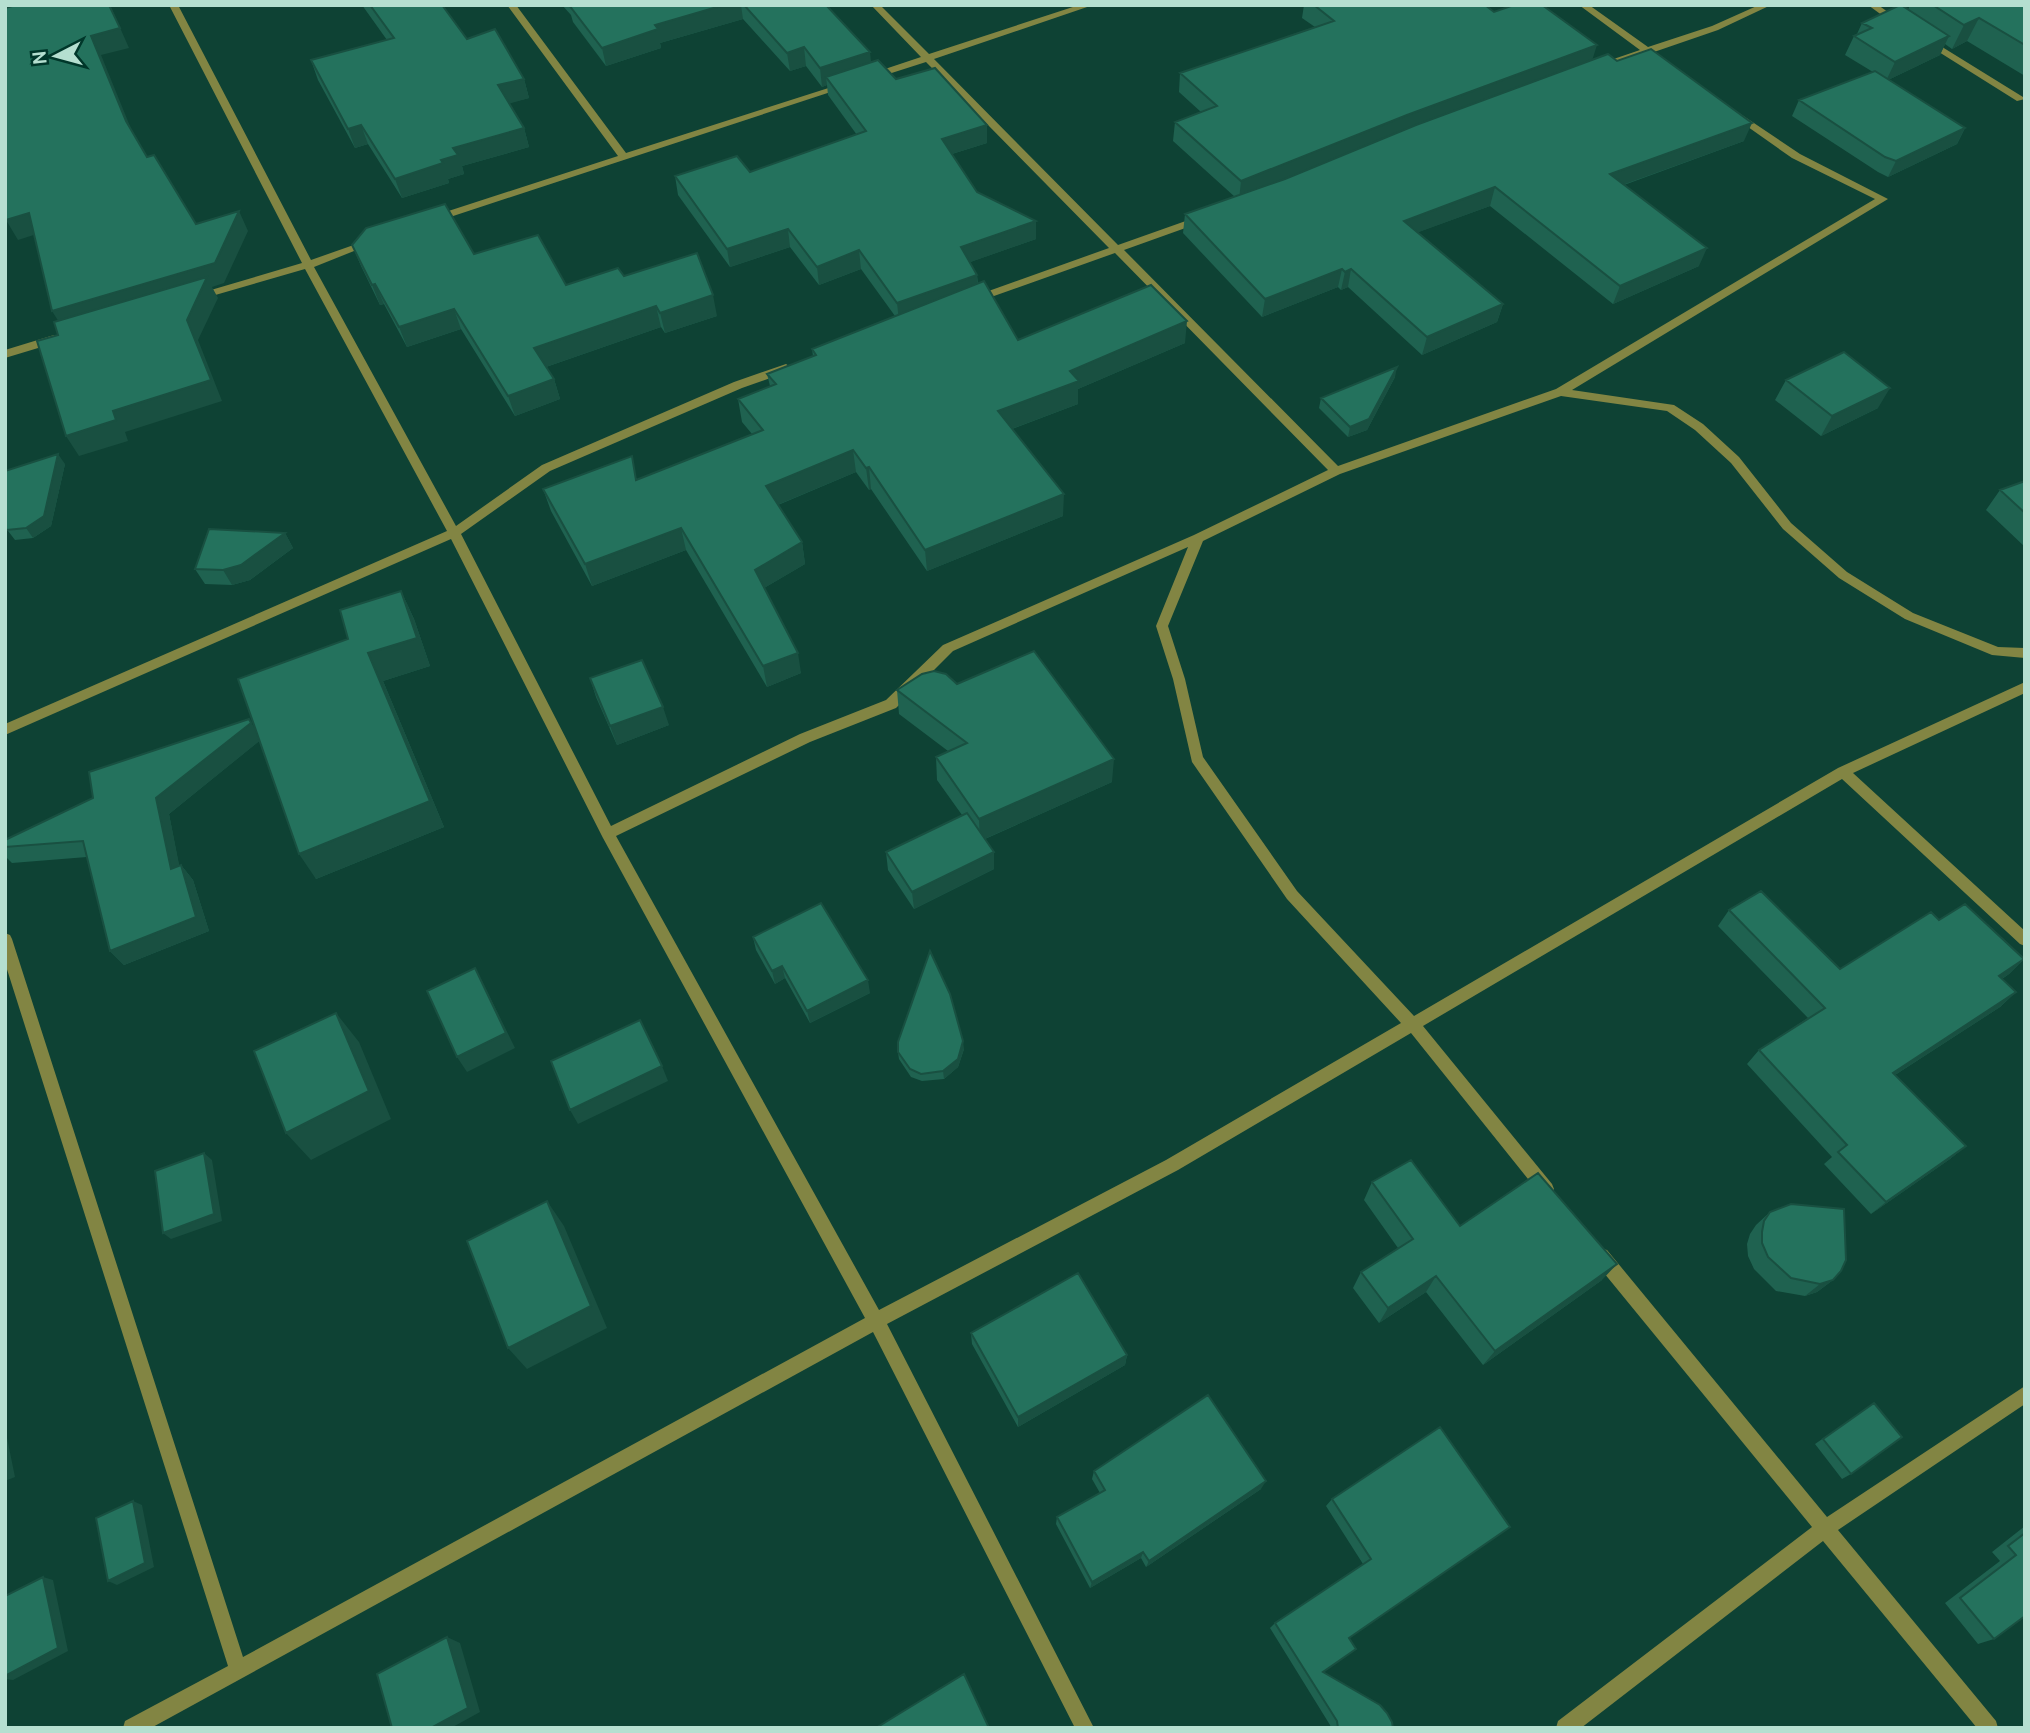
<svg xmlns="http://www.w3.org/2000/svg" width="2030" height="1733" viewBox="0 0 2030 1733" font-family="Cabin,sans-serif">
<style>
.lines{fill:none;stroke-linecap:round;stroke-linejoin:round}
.street{fill:#828543;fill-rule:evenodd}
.wall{fill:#1f6250}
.shaded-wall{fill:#195041}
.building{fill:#24725d;stroke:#195041;stroke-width:2}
</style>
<rect width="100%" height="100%" fill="#0e4234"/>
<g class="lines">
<path class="street" d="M169,5H178L311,260L365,241H373L374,243L314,267L456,526L542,465L734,382L786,364L792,368L790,371L742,388L550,471L461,534L611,826L800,734L886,700L943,645L1194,535L1328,470L1115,253L977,302H969V298L1109,248L926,62L876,78H870V74L921,57L871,5H880L929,54L1079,5H1093L934,59L1118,245L1197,217H1205V221L1124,250L1338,466L1556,389L1875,199L1792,158L1731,115L1739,113L1800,154L1888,199L1572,390L1674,405L1703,424L1739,457L1791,523L1847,572L1913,613L1998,647L2025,648V658L1992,655L1905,619L1839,578L1783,529L1731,463L1695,430L1667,411L1561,396L1340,474L1203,541L1168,626L1185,679L1203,757L1297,891L1414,1016L1838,768L2025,682V693L1853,773L2025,931V946L2020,944L1842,779L1423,1026L1552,1184L1554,1189L1552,1194L1546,1197L1540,1194L1411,1033L1178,1170L887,1324L1094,1728H1075L873,1332L151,1728H123L125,1721L228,1666L5,963V933L10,935L12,939L243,1657L865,1318L603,838L451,539L5,735V724L447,531L305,269L198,300L193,297L194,295L302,263ZM1188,547L1156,626L1173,679L1192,762L1287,899L1401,1023L1166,1160L879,1310L616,836L810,742L896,708L953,651Z
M507,5H516L626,153L841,84L849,86L438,221H430V217L618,156Z
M1579,5H1589L1648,47L1712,26L1759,5H1771L1718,30L1654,52V56L1646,54L1599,70L1596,69V65L1640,50Z
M1868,5H1878L1902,22L1894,24Z
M1926,37L2023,97L2025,99L2017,101L1923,42L1921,40Z
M54,335L58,336V342L5,358V350Z
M1601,1248L1607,1250L1827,1517L2025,1386V1404L1838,1530L1996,1721L1998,1728H1977L1823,1541L1581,1728H1556L1558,1721L1812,1527L1595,1262L1593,1256L1595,1250Z"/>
</g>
<path class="wall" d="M362,5H442L467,39L524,79L529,98L509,103L524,128L529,147L462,166L464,174L448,179L449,183L402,198L368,144L355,148L318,80L311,60L387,40Z
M562,5H826L871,63L896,79L987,125V143L952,154L977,192L1036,221V239L970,262L977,275L978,284L1018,340L1185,343L1078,389V404L1012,429L1063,516L927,571L871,489L869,490L856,472L778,505L802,542L805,564L764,588L801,673L767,687L686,550L592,586L551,511L543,489L638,480L752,434L742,422L738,399L770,386L767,374L813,356L812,349L895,316L861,269L819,285L790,247L730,267L678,195L675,176L750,172L857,135L828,95L827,85L822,87L806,66L790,71L743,19L660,43L661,48L606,66L573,22L571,15Z
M1304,5H1485L1494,12L1593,60L1617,61L1744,141L1624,185L1699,266L1613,304L1490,206L1418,232L1503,304L1497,322L1422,355L1348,287L1341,290L1338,287L1262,317L1183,233L1185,214L1235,197L1173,141L1175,122L1201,112L1179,92L1180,73L1315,27L1302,18Z
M1910,5H2025V76L1967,41L1952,49L1945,44L1940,55L1888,80L1965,128L1957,144L1888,177L1878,172L1792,116L1799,100L1873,72L1845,55L1854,36L1857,34L1862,23L1908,10Z
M352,245L474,254L566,285L624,276L717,316L665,333L661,327L546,367L554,379L560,399L515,416L461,329L407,347L384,304L380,305L361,266Z
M1395,377L1367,430L1348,437L1319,408L1321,398Z
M1786,380L1878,408L1821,436L1775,400Z
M65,464L51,526L33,538L15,540L5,527Z
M2025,481V547L1986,510L2000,490Z
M285,533L293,548L250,580L232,585L205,584L195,569Z
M401,591L414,619L430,666L383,681L444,827L316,879L259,741L169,814L179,866L181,865L193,880L209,931L124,965L110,951L87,857L12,863L5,856V840L255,727L348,639Z
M590,678L669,725L617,745L596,697Z
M957,684L1112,782L985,839L994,852V869L914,909L888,870L886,852L962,815L937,780L936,757L948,751L899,714L897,690Z
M1729,910L1840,969L1939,920L2024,959L2009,974L2002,979L2016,992L2000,1007L1895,1075L1966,1146L1950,1159L1871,1214L1824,1164L1832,1157L1747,1064L1759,1050L1808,1018L1718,926Z
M753,937L870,993L810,1023L785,978L775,984L756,950Z
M964,1049L958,1067L944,1079L922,1081L911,1077L899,1059L898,1052Z
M1372,1182L1460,1226L1602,1280L1483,1365L1426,1292L1379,1323L1353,1288L1361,1272L1398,1248L1364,1200Z
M1770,1212L1833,1280L1817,1292L1805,1296L1776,1291L1754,1269L1748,1256L1747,1244L1750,1234L1756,1225Z
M971,1333L1127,1355L1125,1365L1018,1427L972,1344Z
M1874,1403L1851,1474L1842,1479L1815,1444Z
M1094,1471L1261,1489L1146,1567L1141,1558L1090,1588L1056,1524L1057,1517L1100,1493L1092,1479Z
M1332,1499L1510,1527L1349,1638L1323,1672L1393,1728H1331L1330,1725L1270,1628L1275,1623L1363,1564L1326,1506Z
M2025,1526V1616L1994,1639L1978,1644L1945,1603L2000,1561L1992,1552Z"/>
<path class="shaded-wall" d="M110,5L129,48L101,55L136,141L126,121L91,36Z
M724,5H741L743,19L660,43L661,48L606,66L602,48L655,25Z
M1979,18L1967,41L1952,49L1964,25Z
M1949,36L1940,55L1886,81L1895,62Z
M1597,45L1591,64L1239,200L1241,181L1407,115Z
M804,47L806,66L790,71L787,53Z
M870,52L872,70L826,77L827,85L822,87L820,68Z
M524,79L529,98L504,105L498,85Z
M1752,123L1744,141L1603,192L1610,174Z
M361,125L368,144L355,148L348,129Z
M987,125V143L942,157V139Z
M524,128L529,147L462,166L464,174L448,179L449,183L402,198L395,179L441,160L453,148Z
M1965,128L1957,144L1888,177L1896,161Z
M1495,187L1490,206L1400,239L1404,221Z
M239,211L248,231L224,283L212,287L218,298L198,340L222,401L125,432L128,441L79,456L66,436L64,330L52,311Z
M29,213L40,233L18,240L6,220Z
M1036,221V239L962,265L961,247Z
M788,229L790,247L730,267L727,249Z
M1707,248L1699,266L1613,304L1620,286Z
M859,250L861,269L819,285L817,267Z
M1342,269L1338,287L1262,317L1265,299Z
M1351,269L1348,287L1341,290L1345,272Z
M977,275L978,293L899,321L897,303Z
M375,284L384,304L380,305L372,285Z
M713,295L717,316L665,333L660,313Z
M1503,304L1497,322L1422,355L1427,337Z
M656,306L661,327L540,369L534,348Z
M454,309L461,329L407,347L399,327Z
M1187,321L1185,343L1078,389V404L998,434V411L1070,371Z
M1397,367L1395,377L1367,430L1348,437L1350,427Z
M554,379L560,399L515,416L508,396Z
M1890,388L1878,408L1821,436L1832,416Z
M853,450L856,472L770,508L766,486Z
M58,454L65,464L51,526L33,538L26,528Z
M869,467L871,489L869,490L866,468Z
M1064,494L1063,516L927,571L925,550Z
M681,528L686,550L592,586L585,564Z
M285,533L293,548L250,580L232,585L223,570Z
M802,542L805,564L759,591L755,570Z
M401,591L414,619L430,666L383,681L444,827L316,879L299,854L368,653Z
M798,653L801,673L767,687L763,666Z
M663,707L669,725L617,745L610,726Z
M249,719L262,739L169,814L183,884L171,869L156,798Z
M1114,759L1112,782L980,841L979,819Z
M994,852V869L914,909L912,892Z
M181,865L193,880L209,931L124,965L110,951Z
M2024,959L2009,974L1983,991L1999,976Z
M782,966L785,978L775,984L772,971Z
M475,968L484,985L515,1048L467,1072L457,1057Z
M868,980L870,993L810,1023L807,1011Z
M2016,992L2000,1007L1878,1086L1893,1073Z
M336,1013L359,1042L391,1119L311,1160L286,1133Z
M963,1041L964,1049L958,1067L944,1079L943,1071Z
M662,1066L668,1081L578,1124L570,1110Z
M1966,1146L1950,1159L1871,1214L1886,1202Z
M204,1153L212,1160L222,1221L171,1239L163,1233Z
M547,1201L564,1226L607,1328L527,1369L508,1348Z
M1617,1264L1602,1280L1483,1365L1495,1351Z
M1436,1276L1426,1292L1379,1323L1388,1308Z
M1833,1280L1817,1292L1805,1296L1820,1284Z
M1127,1355L1125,1365L1018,1427V1417Z
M5,1428L15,1477L5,1481Z
M1266,1481L1261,1489L1146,1567L1149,1561Z
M133,1501L142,1505L154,1567L117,1585L108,1581Z
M1143,1552L1141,1558L1090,1588L1092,1582Z
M43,1577L53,1580L68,1651L13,1680L5,1679V1676Z
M447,1637L460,1643L480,1712L451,1728H431Z"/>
<path class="building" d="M16,5H109L120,28L91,36L126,121L147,157L154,155L196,224L239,211L215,263L52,311L29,213L6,220L5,218V8Z
M370,5H442L467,39L495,29L524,79L498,85L524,128L453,148L458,155L441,160L443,163L395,179L361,125L348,129L311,60L394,38Z
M569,5H724L655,25L658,29L602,48Z
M744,5H826L870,52L820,68L804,47L787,53Z
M1314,5H1485L1494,12L1514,5H1542L1597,45L1407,115L1241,181L1175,122L1217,106L1180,73L1334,21Z
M1900,5H1901L1949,36L1895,62L1854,36L1872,28L1862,23Z
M1933,5H2025V45L1979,18L1964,25Z
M1651,49L1752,123L1610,174L1707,248L1620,286L1495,187L1404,221L1503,304L1427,337L1351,269L1345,272L1342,269L1265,299L1185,214L1285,179L1416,125L1608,54L1617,61Z
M878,60L896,79L935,68L987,125L942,139L977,192L1036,221L961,247L977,275L897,303L859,250L817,267L788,229L727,249L675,176L737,156L750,172L866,131L826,77Z
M1875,71L1965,128L1896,161L1885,157L1799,100Z
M445,204L474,254L538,235L566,285L618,268L624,276L697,253L713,295L660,313L656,306L534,348L554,379L508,396L454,309L399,327L375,284L372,285L352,245L366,228Z
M207,277L187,320L211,380L113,411L116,420L66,436L37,341L58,335L54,322Z
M984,281L1018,340L1151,285L1187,321L1070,371L1079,381L998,411L1064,494L925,550L869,467L866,468L853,450L766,486L802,542L755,570L798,653L763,666L681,528L585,564L543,489L632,456L636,480L763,430L738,399L776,384L767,374L816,355L812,349Z
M1844,352L1890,388L1832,416L1786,380Z
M1397,367L1369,419L1350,427L1321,398Z
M58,454L44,516L26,528L7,530L5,527V471Z
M2025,481V513L2000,490Z
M209,529L285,533L241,565L223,570L195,569Z
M401,591L417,638L368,653L430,801L299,854L238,679L348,639L340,610Z
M1034,651L1114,759L979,819L936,757L967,743L897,690L922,674L934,671L946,674L957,684Z
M642,660L663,707L610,726L590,678Z
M249,719L251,723L156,798L171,869L181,865L196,917L110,951L83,841L5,847V840L93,798L89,772Z
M967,813L994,852L912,892L886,852Z
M1761,891L1840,969L1931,912L1939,920L1965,904L2024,959L1999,976L2016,992L1893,1073L1966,1146L1886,1202L1838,1152L1847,1145L1759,1050L1825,1008L1729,910Z
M821,903L868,980L807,1011L782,966L772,971L753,937Z
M930,951L950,994L963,1041L958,1059L943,1071L921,1074L910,1069L898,1052V1042Z
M475,968L506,1033L457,1057L427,991Z
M336,1013L369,1091L286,1133L254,1051Z
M640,1020L662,1066L570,1110L551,1061Z
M204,1153L214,1214L163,1233L155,1171Z
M1411,1160L1460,1226L1538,1173L1617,1264L1495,1351L1436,1276L1388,1308L1361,1272L1413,1239L1372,1182Z
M547,1201L591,1306L508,1348L467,1241Z
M1791,1204L1844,1209L1846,1260L1841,1271L1833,1280L1820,1284L1791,1278L1768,1257L1762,1243V1232L1764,1221L1770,1212Z
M1078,1273L1127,1355L1018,1417L971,1333Z
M1208,1395L1266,1481L1149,1561L1143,1552L1092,1582L1057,1517L1105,1490L1094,1471Z
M1874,1403L1902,1437L1851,1474L1823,1439Z
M1440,1427L1510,1527L1349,1638L1356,1649L1323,1672L1380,1705L1387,1713L1392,1722L1393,1728H1338L1337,1721L1275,1623L1371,1559L1332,1499Z
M133,1501L145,1563L108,1581L96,1518Z
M2025,1533V1616L1994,1639L1960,1598L2016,1555L2008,1546Z
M43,1577L58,1648L5,1676V1596Z
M447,1637L468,1708L431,1728H392L377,1674Z
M964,1674L989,1728H876Z"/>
<rect width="2030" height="1733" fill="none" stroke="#b5dfd0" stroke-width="14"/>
<g transform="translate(56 56) rotate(264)" stroke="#00372a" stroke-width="5" paint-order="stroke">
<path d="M0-5L12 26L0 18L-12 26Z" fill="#b5dfd0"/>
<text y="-10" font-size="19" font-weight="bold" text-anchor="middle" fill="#b5dfd0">N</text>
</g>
</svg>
